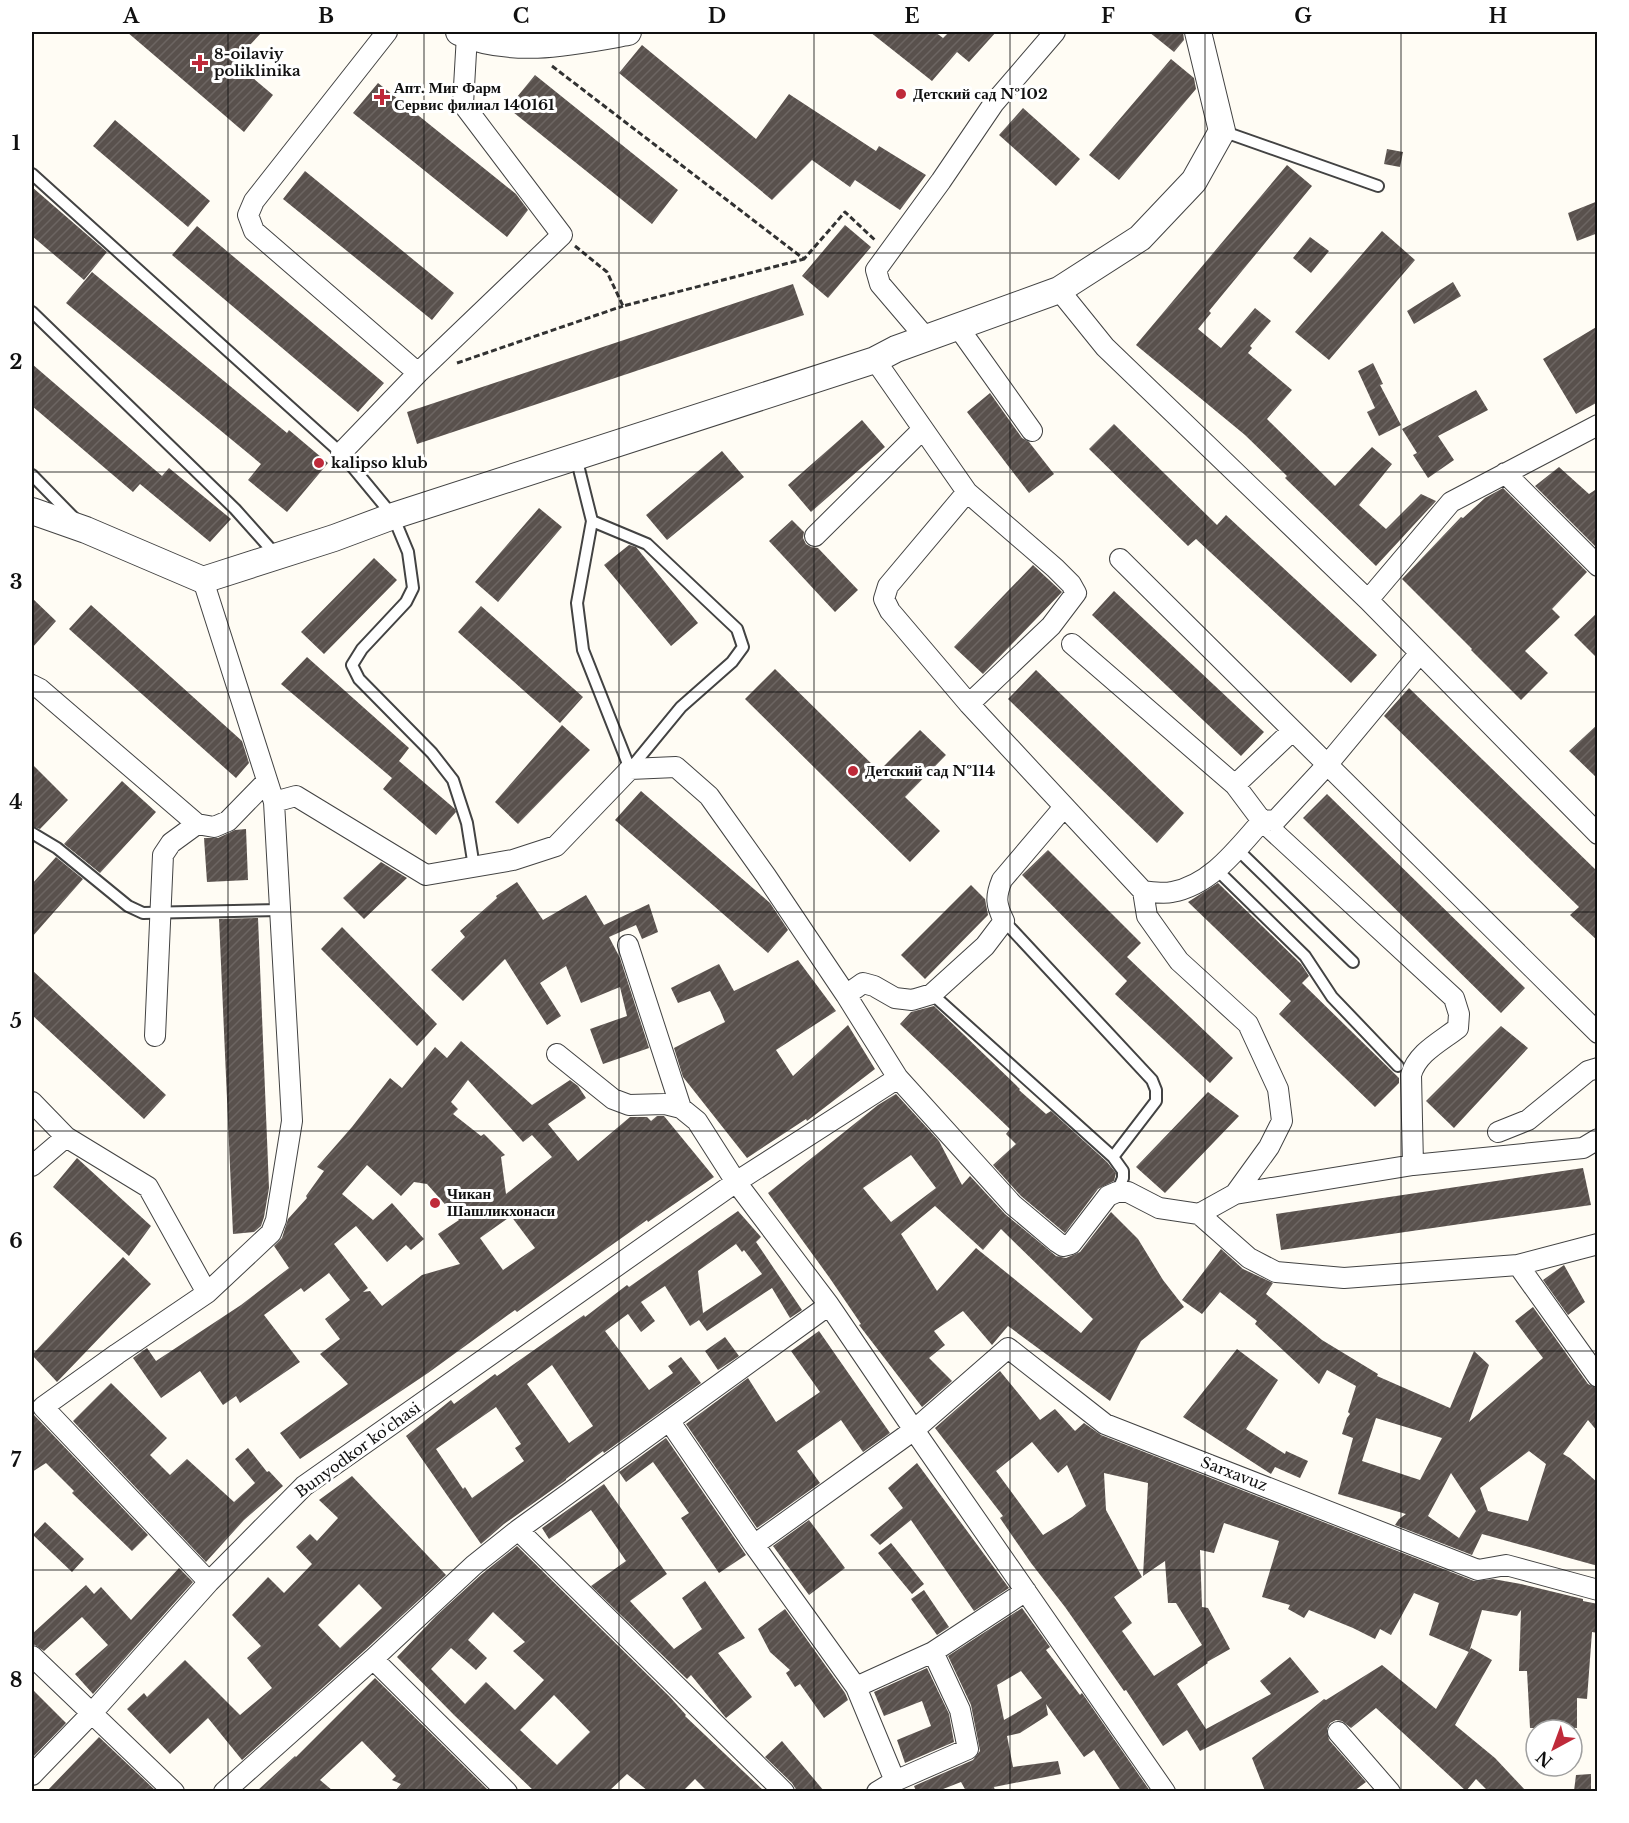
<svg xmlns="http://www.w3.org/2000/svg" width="1629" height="1823" viewBox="0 0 1629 1823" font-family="'Libre Baskerville',serif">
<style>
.building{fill:url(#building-hatch);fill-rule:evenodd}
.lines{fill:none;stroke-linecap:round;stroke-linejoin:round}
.service-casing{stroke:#434343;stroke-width:14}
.minor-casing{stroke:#434343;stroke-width:22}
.tertiary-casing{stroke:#434343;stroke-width:28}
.path{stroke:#323232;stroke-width:3;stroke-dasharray:6 3;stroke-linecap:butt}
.service{stroke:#fff;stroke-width:10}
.minor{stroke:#fff;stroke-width:20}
.tertiary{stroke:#fff;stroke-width:26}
.grid{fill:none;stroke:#101010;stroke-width:1.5;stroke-opacity:0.55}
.poi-dot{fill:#bf2a3a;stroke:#fff;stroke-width:2}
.labels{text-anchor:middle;stroke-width:6;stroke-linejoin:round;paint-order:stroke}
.poi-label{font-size:15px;font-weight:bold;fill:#101010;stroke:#fff;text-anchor:start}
.street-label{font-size:15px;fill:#101010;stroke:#fff}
.neatline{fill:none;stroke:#101010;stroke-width:2}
.grid-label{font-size:20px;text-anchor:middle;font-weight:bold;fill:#101010}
</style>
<defs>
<pattern id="building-hatch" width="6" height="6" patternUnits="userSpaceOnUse" patternTransform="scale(1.5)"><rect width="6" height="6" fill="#59514d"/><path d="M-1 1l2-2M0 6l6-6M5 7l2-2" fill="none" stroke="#6c6562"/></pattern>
</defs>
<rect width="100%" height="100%" fill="#fffcf4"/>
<path class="building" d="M127,32H262L234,62L273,95L244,132Z
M870,32H935L943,38L949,32H996L969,62L957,52L932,81Z
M1149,32H1183L1184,40L1174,52Z
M642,45L756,139L789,94L876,151L879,146L926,175L900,210L855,180L850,187L812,160L772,200L619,73Z
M1171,59L1194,78L1196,89L1119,180L1089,155Z
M535,75L678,190L652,224L508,108Z
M378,83L516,194L528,210L507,237L353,113Z
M1023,108L1080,159L1056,186L999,135Z
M115,120L210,201L188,227L93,146Z
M1387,149L1403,152L1400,167L1384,164Z
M1287,165L1312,186L1209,311L1211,313L1198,329L1221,348L1255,308L1271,321L1250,346L1252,348L1248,353L1292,390L1267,419L1335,486L1372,447L1392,464L1359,505L1386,529L1421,494L1436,501L1376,566L1285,478L1287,476L1245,435L1136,345Z
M305,171L454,293L432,320L283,199Z
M32,187L107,252L84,280L32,236Z
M1598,201V233L1577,241L1568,213Z
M845,225L871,247L828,298L802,276Z
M197,226L384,383L358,412L172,255Z
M1382,231L1415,260L1329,360L1295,332Z
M1310,237L1329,251L1311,273L1293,258Z
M92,272L287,433L289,430L328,463L287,512L248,480L261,464L66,303Z
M1453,282L1461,296L1414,324L1407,311Z
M793,284L804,315L417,444L407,412Z
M1598,326V402L1576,414L1543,359Z
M1373,363L1383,384L1380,385L1401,425L1379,436L1367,412L1375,408L1358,371Z
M32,364L162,476L169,468L231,519L210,542L140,484L133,492L32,406Z
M1476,390L1488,410L1438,436L1454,460L1428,478L1413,455L1417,453L1402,429Z
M990,393L1022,438L1029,442L1054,474L1029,493L967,412Z
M862,420L885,447L811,512L788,485Z
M1114,424L1217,525L1226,515L1377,655L1351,683L1196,539L1188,546L1089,449Z
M722,451L744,477L667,540L646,515Z
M1559,467L1589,494L1598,488V549L1535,486Z
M1503,488L1587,572L1552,609L1560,617L1525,651L1548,673L1521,700L1471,650L1472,649L1402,579L1461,517L1463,518L1485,498Z
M539,508L562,527L498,602L475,582Z
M792,520L804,532L803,538L806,544L811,547L818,548L858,590L835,612L769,541Z
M629,545L636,547L698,623L671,646L604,565Z
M374,558L397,580L324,654L301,632Z
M1033,565L1062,592L983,674L954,647Z
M1114,591L1264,732L1241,756L1092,615Z
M32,598L56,621L32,648Z
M91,605L242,741L249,763L236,778L69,629Z
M481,606L583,697L560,723L458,632Z
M1598,612V659L1574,635Z
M307,657L409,748L399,761L455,809L456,812L436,835L383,789L392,778L281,684Z
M775,669L879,771L920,730L946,755L905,797L940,831L910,862L745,699Z
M1036,670L1184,813L1157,843L1008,699Z
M1409,688L1598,872V941L1570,915L1579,907L1384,716Z
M1598,724V779L1569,751Z
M562,725L590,750L518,824L495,802Z
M32,764L68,800L40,829L32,826Z
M122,781L156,812L100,873L64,844Z
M641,791L770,903L788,930L768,953L615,820Z
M1327,794L1525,988L1501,1013L1303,818Z
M246,829L248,880L207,882L204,838H218L235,830Z
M1048,850L1141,943L1127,957L1233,1058L1210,1083L1115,994L1127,981L1022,875Z
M56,857L83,879L32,937V884Z
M381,862L407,878L364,919L343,898Z
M517,882L543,920L586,895L604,925L649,904L658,932L642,939L636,925L609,937L620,958L649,1048L603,1064L590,1029L627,1016L620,987L581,1003L566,966L540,983L561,1016L547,1025L505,959L463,1001L431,970L465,937L460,931L497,898L496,896Z
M1218,883L1301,964L1309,976L1302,983L1399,1078V1083L1375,1107L1279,1014L1291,1001L1188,902Z
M971,885L985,899L988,915L925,979L901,955Z
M258,918L269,1188L264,1217L261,1226L254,1232L233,1234L219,919Z
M342,927L437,1024L417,1046L321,949Z
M798,960L836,1011L776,1050L793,1076L848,1025L875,1069L807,1121L806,1119L747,1158L683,1077L674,1048L725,1022L720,1010L710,991L678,1003L671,988L719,964L734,991Z
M32,970L166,1095L144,1119L32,1015Z
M934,1006L1020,1089L1019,1090L1046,1114L1051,1111L1107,1162L1116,1173L1114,1181L1098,1189L1065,1233L1021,1196L993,1165L1016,1144L1006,1134L1010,1129L900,1024L911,1012Z
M1501,1026L1528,1048L1454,1128L1426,1101Z
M461,1041L532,1105L570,1080L578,1086L586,1098L548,1124L578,1161L630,1117H647L651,1121L657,1116H664L714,1177L648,1222L647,1220L517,1312L515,1310L428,1373L300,1459L280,1433L348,1384L320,1354L340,1339L325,1319L350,1300L329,1273L304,1292L301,1288L264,1315L300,1362L240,1403L236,1396L223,1405L200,1371L161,1398L133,1358L147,1348L156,1361L241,1305L289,1268L274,1246L282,1238L288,1219L307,1198L306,1196L324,1171L317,1167L352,1127L390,1078L402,1088L435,1047L447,1058ZM468,1080L523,1142L532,1135L552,1157L506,1194L501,1157L505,1155L484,1134L481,1136L453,1114L458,1109L451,1102ZM367,1165L401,1196L414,1182L427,1184L459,1220L438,1234L460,1264L422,1275L382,1306L370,1291L363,1292L368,1288L334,1244L356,1226L387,1262L406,1245L411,1250L424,1239L392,1203L373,1220L342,1194ZM511,1216L535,1248L503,1270L480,1238Z
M1208,1092L1239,1116L1165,1193L1136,1167Z
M896,1094L939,1141L962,1185L970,1176L1005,1214L1056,1256L1066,1258L1080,1252L1111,1212L1138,1239L1163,1280L1184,1307L1141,1341L1110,1401L1008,1326L992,1345L963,1311L934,1331L945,1345L929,1358L952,1381L922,1407L859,1325L861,1324L829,1277L768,1193L878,1105ZM911,1155L936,1188L891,1222L863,1188ZM935,1206L983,1250L1001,1229L1093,1319L1081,1333L976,1248L937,1291L901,1234Z
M77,1158L151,1226L129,1256L53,1187Z
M1583,1168L1591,1205L1281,1250L1276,1214Z
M738,1211L761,1237L756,1242L802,1310L790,1318L772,1288L707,1331L699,1320L690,1326L665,1286L641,1302L655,1321L641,1332L628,1314L605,1331L649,1390L673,1373L668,1366L681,1357L701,1383L604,1453L603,1451L566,1479V1480L504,1524L481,1544L406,1436L451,1400L454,1404L495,1374L497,1376L584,1315L585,1317L627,1285L629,1287ZM736,1244L742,1252L744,1250L762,1274L703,1313L698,1271ZM552,1365L593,1426L569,1443L527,1384ZM496,1407L521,1444L515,1448L524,1461L472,1498L465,1487L463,1489L436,1449Z
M1221,1249L1243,1269L1273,1283L1266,1294L1322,1340L1378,1374L1377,1376L1450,1408L1474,1351L1489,1365L1469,1422L1543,1358L1515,1321L1533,1307L1588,1384L1598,1389V1432L1588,1420L1563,1454L1570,1458L1598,1483V1566L1482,1534L1472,1555L1395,1525L1399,1519L1406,1514L1338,1494L1353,1438L1342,1434L1347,1418L1350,1414L1348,1412L1356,1386L1327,1370L1319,1384L1255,1324L1257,1321L1220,1292L1202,1314L1182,1300ZM1376,1418L1442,1438L1420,1480L1362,1461ZM1529,1451L1546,1464L1528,1521L1488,1511L1480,1488ZM1451,1473L1476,1511L1459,1538L1428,1516Z
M123,1257L151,1284L57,1382L32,1355Z
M1564,1265L1585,1302L1568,1315L1543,1280Z
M819,1331L890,1433L863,1452L841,1420L797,1451L820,1483L757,1528L686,1424L748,1378L776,1422L820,1392L791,1351Z
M725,1337L739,1356L718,1370L705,1351Z
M1237,1349L1278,1380L1246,1429L1285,1454L1286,1451L1308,1461L1300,1478L1275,1467L1271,1474L1183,1417Z
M1000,1371L1040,1420L1055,1409L1075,1431L1084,1423L1101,1435L1474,1581L1493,1579L1521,1584L1583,1599V1601L1598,1604V1633L1592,1632L1587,1699L1577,1698V1728H1530L1527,1671H1519L1521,1610L1517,1616L1482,1610L1469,1652L1429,1635L1439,1603L1414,1593L1391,1635L1380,1629L1375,1639L1353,1628L1309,1610L1304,1618L1288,1609L1290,1605L1262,1597L1279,1541L1224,1523L1214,1553L1200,1550L1202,1607L1208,1608L1230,1649L1207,1662L1208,1663L1177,1684L1206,1729L1271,1694L1260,1681L1290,1657L1319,1692L1200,1751L1187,1730L1163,1746L1126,1690L1124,1691L1065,1607L1031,1563L1000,1518L1003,1516L935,1428ZM1032,1442L1058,1473L1067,1465L1086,1506L1072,1517L1043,1535L996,1471ZM1104,1473L1148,1483L1143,1576L1165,1561L1168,1603H1176L1202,1645L1154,1676L1122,1631L1132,1623L1114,1597L1142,1577L1106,1510Z
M111,1383L167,1438L150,1455L170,1475L187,1459L234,1502L255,1483L235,1459L248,1448L267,1472L269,1471L283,1486L244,1520L206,1562L73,1421Z
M32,1410L34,1415L148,1535L132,1551L72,1493L74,1491L46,1463L32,1472Z
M666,1438L746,1555L719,1573L681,1518L689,1513L653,1462L626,1482L619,1472Z
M917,1463L1009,1588L974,1611L911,1520L880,1545L870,1535L903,1508L888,1488Z
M352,1476L446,1575L365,1650L242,1760L208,1718L170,1754L127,1709L144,1693L147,1697L185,1660L240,1715L272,1688L247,1658L261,1646L232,1615L268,1577L284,1593L312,1564L296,1547L310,1534L317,1541L338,1518L319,1500ZM359,1584L382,1608L340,1648L318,1625Z
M604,1484L667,1574L630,1601L674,1649L702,1629L682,1598L705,1581L745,1638L718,1653L752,1697L726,1718L691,1675L687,1679L591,1586L626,1561L591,1510L549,1539L542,1528Z
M809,1520L845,1568L809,1595L773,1546Z
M45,1522L84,1559L72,1572L33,1535Z
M891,1543L924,1584L912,1594L878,1553Z
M517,1546L669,1696L686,1715L685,1716L764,1791H707L695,1779L683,1791H648L627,1774L609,1791H534L454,1715L397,1657L436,1616L482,1574ZM493,1612L525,1642L513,1651L544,1680L515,1710L486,1682L465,1704L431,1669L451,1648L476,1670L487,1658L468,1640ZM554,1695L590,1732L557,1765L520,1730Z
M179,1568L193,1582L93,1694L75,1674L108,1645L82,1617L44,1651L35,1645L32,1644V1634L86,1585L94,1594L101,1587L131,1620Z
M924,1590L949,1627L937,1635L911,1599Z
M1022,1608L1050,1647L1046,1650L1080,1695L1082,1693L1150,1791H1121L1094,1750L1084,1757L1046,1704L1048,1715L1020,1733L1007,1736L1013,1767L1058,1761L1061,1774L994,1787L995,1791H966L961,1782L938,1791H916L914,1786L973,1760L980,1751L971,1705L948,1656ZM1021,1671L1042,1698L1004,1720L997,1685Z
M785,1609L845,1693L848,1700L824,1718L800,1684L795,1687L786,1673L790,1670L770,1652L758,1629Z
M1471,1648L1492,1660L1455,1725L1495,1758L1526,1791H1488L1476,1779L1466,1791L1376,1708L1351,1728L1342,1721L1336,1720L1330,1723L1327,1729L1329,1740L1366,1782L1354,1791H1265L1252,1758L1324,1699L1326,1700L1382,1665L1436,1709Z
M927,1668L949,1714L954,1742L905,1763L897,1740L931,1726L922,1701L884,1716L874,1692Z
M375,1678L489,1791H395L401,1784L392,1780L396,1776L362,1741L320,1780L333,1791H257L295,1756L296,1757Z
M32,1689L66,1723L32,1758Z
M99,1737L156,1791H47Z
M782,1741L824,1791H797L792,1783L765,1757Z
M1591,1774V1791H1574L1576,1775Z"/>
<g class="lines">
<defs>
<path id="service" d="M1222,131L1378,186
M32,174L341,453L393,516L408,552L413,588L406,602L362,649L352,665L359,679L432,753L453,780L467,823L474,867
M32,312L235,509L276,555
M576,457L592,521L577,603L583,650L630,769L681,707L732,662L743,647L737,629L647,544L592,521
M32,475L75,519
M32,833L57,848L128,906L143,913L280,910
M1237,849L1353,962
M1216,869L1305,956L1332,997L1398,1066
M1004,921L1152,1080L1156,1090V1101L1113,1157
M932,994L1113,1157L1123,1171V1178L1117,1192"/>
<path id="minor" d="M1059,290L1105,347L1368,600L1598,834
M958,327L1032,431
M926,338L880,284L876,270L941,181L994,103L1055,32
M875,360L967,492
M418,373L562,235L463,104L467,35
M341,453L418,373L254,231L248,215L254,201L387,32
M1505,473L1598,566
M815,536L923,429
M1120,559L1598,1033
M203,580L274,802L292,1121L276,1220L271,1233L207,1293L117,1354L43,1407L209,1582
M1368,600L1451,502L1598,425
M1072,644L1235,785L1262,821L1454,998L1459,1014L1458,1028C1440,1042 1417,1053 1411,1075L1413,1165
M32,685L40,689L197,824
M969,704L1051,626L1076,593L1071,584L1055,568L967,492L888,586L884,599L890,611L969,704L1143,891L1147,916L1179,961L1248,1024L1278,1089L1282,1121L1269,1147L1235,1194L1413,1165L1583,1148L1598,1139
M1235,785L1292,731
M274,802L296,796L426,875L513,860L556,846L630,769L676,767L709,796L766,876L846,995L898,1078L1013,1205L1057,1242L1063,1246L1071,1244L1108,1196L1117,1192H1128L1159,1208L1199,1214L1235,1194
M1143,891C1152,892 1163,894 1172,892C1211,885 1237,849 1262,821L1276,820L1327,765L1420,653
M628,945L681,1108
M846,995L863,983L874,986L895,998L912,1000L932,994L985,946L1004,921C996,905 995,897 1002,880L1064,807
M155,1036L163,855L171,843L197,824L214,827L228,821L266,782
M557,1054L613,1099L629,1105L665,1104L681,1108L697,1121L736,1182L829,1305L914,1430L1165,1792
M32,1102L66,1137L148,1187L207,1293
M1498,1132L1528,1120L1588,1071L1598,1068
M32,1166L66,1137
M1199,1214L1249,1258L1276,1272L1344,1278L1518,1265L1598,1244
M1518,1265L1598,1377
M670,1422L754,1545L856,1687L895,1781L877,1792
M518,1530L784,1792
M754,1545L914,1430L1008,1348L1105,1424L1478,1570L1506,1565L1598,1590
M32,1656L174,1792
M373,1659L474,1565L518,1530L829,1305
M856,1687L933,1652
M1338,1732L1390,1792
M32,1775L91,1714L209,1582L304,1486L736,1182L898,1078
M895,1781L968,1749L960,1710L933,1652L1026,1591
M224,1792L373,1659L507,1792"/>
<path id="tertiary" d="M459,32C514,55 572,42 628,32
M32,511L86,530L203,580L334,538L393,516L875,360L896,349L1059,290L1140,238L1194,181L1222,131L1198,32"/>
</defs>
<use href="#service" class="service-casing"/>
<use href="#minor" class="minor-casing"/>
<use href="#tertiary" class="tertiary-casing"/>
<path class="path" d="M552,66L804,259L845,212L876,241
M575,246L607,272L623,306L804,259
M457,363L623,306"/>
<use href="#service" class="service"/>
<use href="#minor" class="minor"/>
<use href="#tertiary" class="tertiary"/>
</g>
<path class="grid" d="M228,32V1792M424,32V1792M619,32V1792M814,32V1792M1010,32V1792M1205,32V1792M1401,32V1792M32,253H1598M32,472H1598M32,692H1598M32,912H1598M32,1131H1598M32,1351H1598M32,1570H1598"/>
<g class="poi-dot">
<path d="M197 54h6v6h6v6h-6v6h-6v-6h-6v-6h6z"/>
<circle cx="901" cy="94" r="6"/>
<path d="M379 88h6v6h6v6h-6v6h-6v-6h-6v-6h6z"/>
<circle cx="319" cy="463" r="6"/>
<circle cx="853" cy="771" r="6"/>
<circle cx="435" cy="1203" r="6"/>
</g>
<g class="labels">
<g class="poi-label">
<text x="214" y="59">8-oilaviy<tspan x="214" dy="17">poliklinika</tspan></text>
<text x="394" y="93">Апт. Миг Фарм<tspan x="394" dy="17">Сервис филиал 140161</tspan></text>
<text x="913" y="99">Детский сад №102</text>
<text x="331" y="468">kalipso klub</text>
<text x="865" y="776">Детский сад №114</text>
<text x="447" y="1199">Чикан<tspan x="447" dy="17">Шашликхонаси</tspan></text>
</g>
<g class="street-label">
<text transform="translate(358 1450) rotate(-36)" y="5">Bunyodkor ko'chasi</text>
<text transform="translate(1234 1474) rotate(21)" y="5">Sarxavuz</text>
</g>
</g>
<rect width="1629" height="1823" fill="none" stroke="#ffffff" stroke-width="66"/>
<g transform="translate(1554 1748) rotate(221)"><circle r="28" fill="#ffffff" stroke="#9f9f9f" stroke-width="1.5"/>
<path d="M0-4.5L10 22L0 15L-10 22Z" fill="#bf2a3a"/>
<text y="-9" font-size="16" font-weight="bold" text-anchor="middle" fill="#101010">N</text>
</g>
<rect x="33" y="33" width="1563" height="1757" class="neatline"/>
<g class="grid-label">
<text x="131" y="23">A</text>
<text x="326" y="23">B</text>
<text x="521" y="23">C</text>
<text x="717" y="23">D</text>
<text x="912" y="23">E</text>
<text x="1108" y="23">F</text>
<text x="1303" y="23">G</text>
<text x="1498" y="23">H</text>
<text x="16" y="150">1</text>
<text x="16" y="369">2</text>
<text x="16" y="589">3</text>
<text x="16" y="809">4</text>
<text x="16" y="1028">5</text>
<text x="16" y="1248">6</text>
<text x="16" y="1467">7</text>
<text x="16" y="1687">8</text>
</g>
</svg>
